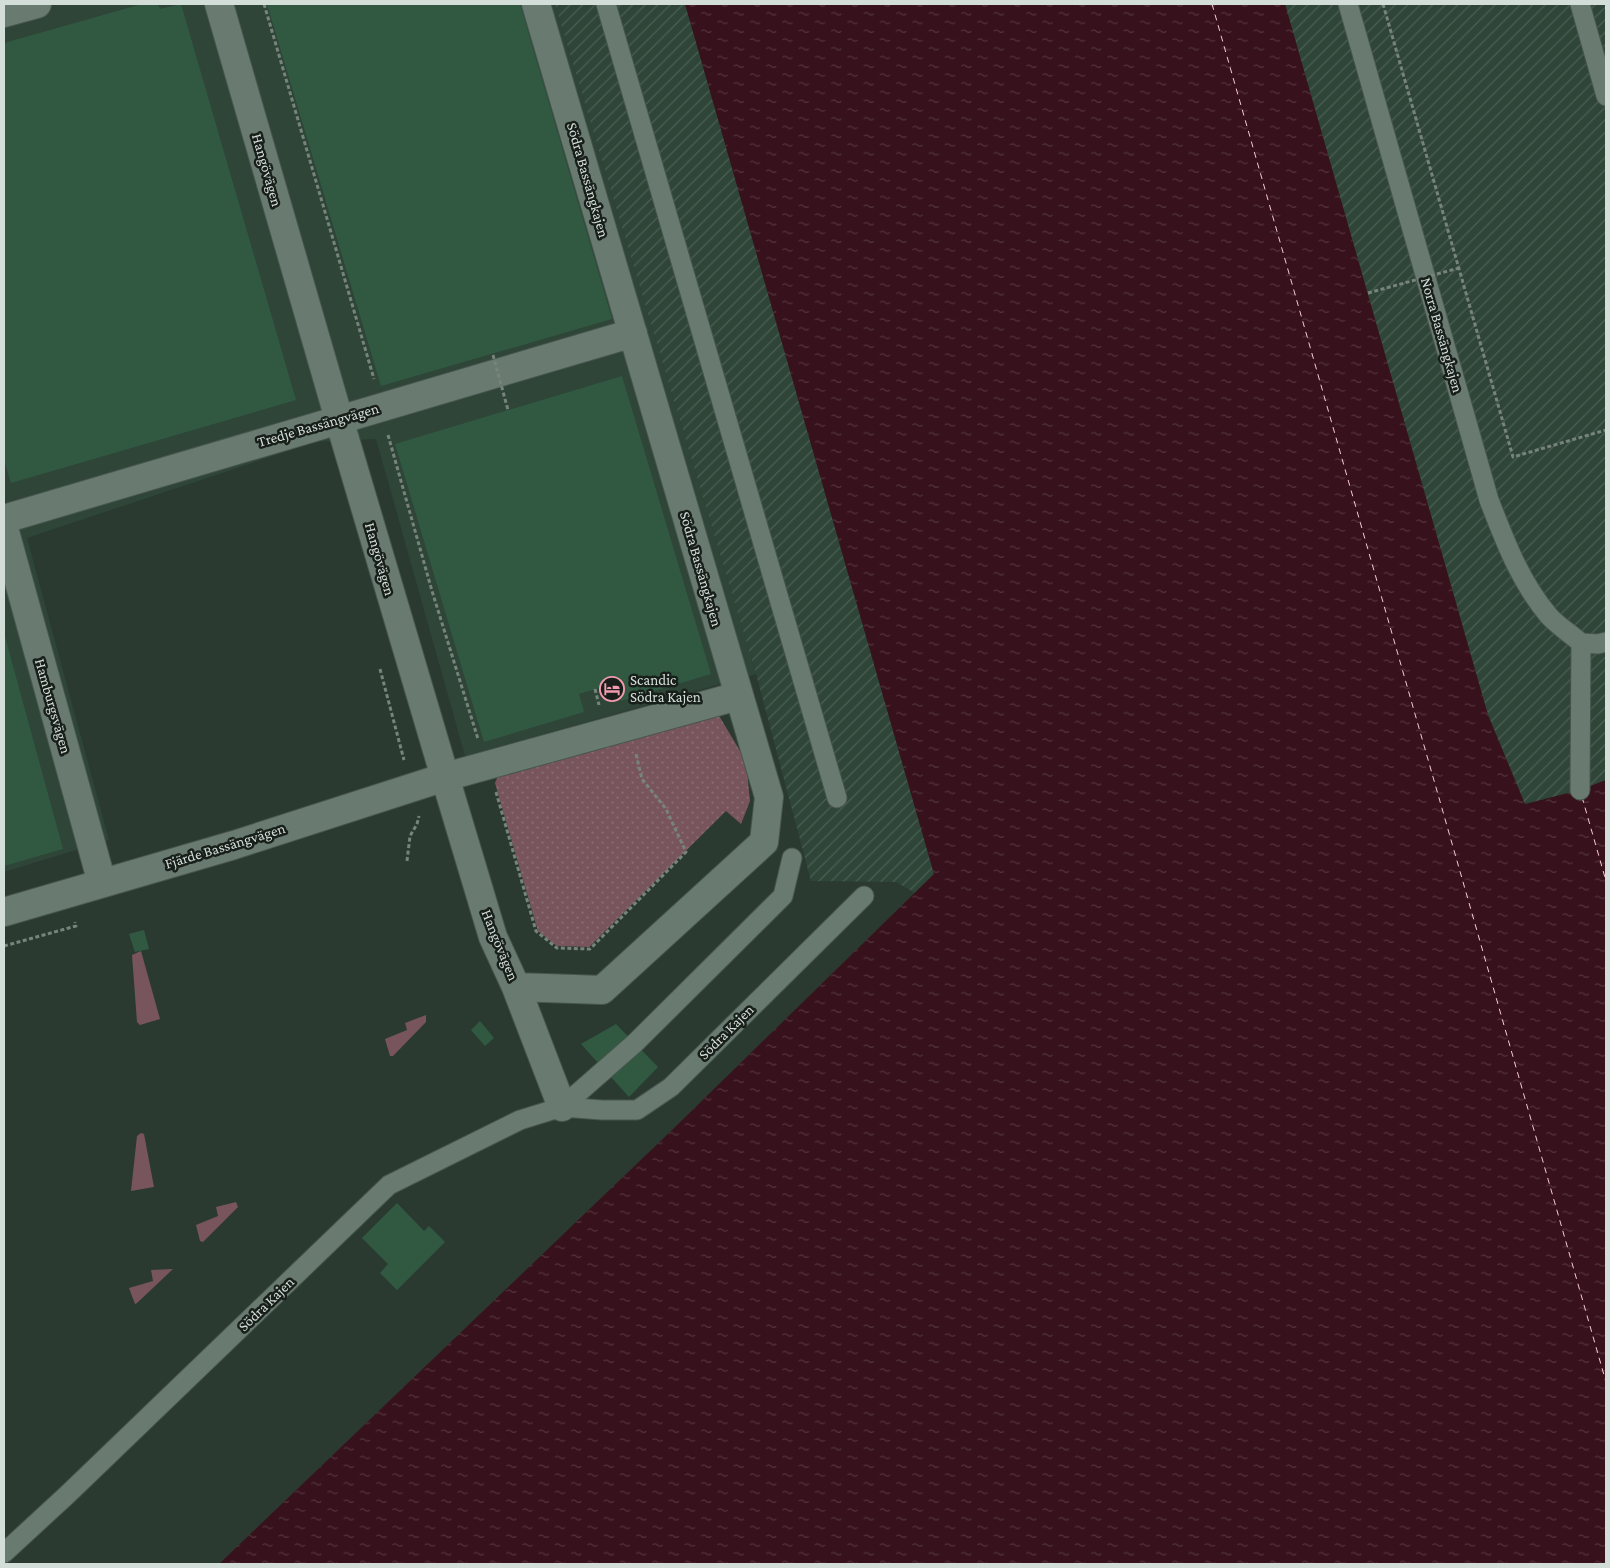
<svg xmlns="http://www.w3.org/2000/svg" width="1610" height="1568" viewBox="0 0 1610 1568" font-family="'Crimson Pro',serif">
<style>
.built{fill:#2e4538}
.industrial{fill:url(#industrial-furrows)}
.grass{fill:#78555d}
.park{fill:url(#park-dots)}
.water{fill:url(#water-ripples)}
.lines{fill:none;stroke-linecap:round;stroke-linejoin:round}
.ferry{stroke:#f8cad4;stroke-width:1;stroke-dasharray:6 5;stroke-linecap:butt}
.building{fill:#315942}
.service-casing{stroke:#48564e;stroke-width:21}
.minor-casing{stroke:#48564e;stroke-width:30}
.tertiary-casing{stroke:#48564e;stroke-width:30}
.path{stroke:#77847c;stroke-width:3;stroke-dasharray:4 2.5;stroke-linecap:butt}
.service{stroke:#697b70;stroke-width:19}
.minor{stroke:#697b70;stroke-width:28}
.tertiary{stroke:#697b70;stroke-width:28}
.path-bridge{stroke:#77847c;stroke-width:3;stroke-dasharray:4 2.5;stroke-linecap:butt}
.labels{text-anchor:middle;stroke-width:5;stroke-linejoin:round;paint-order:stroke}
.street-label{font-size:15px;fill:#d4ded8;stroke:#181f1a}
.poi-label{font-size:15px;fill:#d4ded8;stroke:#181f1a;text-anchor:start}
</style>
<defs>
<pattern id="industrial-furrows" width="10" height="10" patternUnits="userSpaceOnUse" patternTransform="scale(1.25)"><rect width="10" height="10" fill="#2e4538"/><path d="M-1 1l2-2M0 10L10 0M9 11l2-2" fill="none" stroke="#4b5f54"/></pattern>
<pattern id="park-dots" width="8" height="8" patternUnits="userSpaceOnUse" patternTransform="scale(1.25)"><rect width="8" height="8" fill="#78555d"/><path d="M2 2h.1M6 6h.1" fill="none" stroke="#8a6d74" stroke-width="1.8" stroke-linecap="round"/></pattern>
<pattern id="water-ripples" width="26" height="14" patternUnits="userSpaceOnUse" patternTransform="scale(1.25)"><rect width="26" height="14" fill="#37121d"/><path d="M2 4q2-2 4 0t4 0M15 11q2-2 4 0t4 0" fill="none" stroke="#53343d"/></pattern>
</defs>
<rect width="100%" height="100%" fill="#2a3a30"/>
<path class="built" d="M4,4H555L756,674L465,756L376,439L315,442L27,538L109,840L4,872Z"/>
<path class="industrial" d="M555,4H685L934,874L915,893L896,882L811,881L756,674Z
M1285,4H1606V780L1580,790L1525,805L1488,715Z"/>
<path class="grass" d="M141,951L160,1019L140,1025L137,1022L132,955Z
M426,1015V1022L393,1056H390L385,1039L407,1030L405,1023Z
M141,1133L144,1134L154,1187L131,1191L137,1136Z
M236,1202L238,1207L203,1242L200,1241L196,1225L218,1216L216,1207Z
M173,1269L137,1303L135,1304L129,1288L153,1281L151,1270Z"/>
<path class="park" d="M718,714L746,761L750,801L741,824L726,811L589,947L557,946L538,931L495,783L499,774Z"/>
<path class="water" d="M685,4H1285L1488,715L1525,804L1580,790L1606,780V1564H219L671,1131L934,874Z"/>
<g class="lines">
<path class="ferry" d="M1212,4L1606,1382
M1582,797L1606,881"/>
</g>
<path class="building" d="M142,4H158L160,9L181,4L296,400L11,483L4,460V43Z
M267,4H520L612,319L381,386Z
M622,376L711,674L621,701L616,683L579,694L584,712L484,742L395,444Z
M4,633L63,849L4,866Z
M144,930L149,949L135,952L129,934Z
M480,1021L494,1038L485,1046L471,1030Z
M616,1024L658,1067L629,1097L581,1044Z
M397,1203L424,1231L429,1226L445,1242L397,1290L380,1273L388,1264L362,1238Z"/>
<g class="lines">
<defs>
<path id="service" d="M606,4L837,798
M1348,4L1489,500C1505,541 1520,582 1549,616C1558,626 1571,634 1581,643
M1580,4L1606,96
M1581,643L1598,644L1606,642
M1580,790L1581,643
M562,1107L635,1043L783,896L792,858
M4,1553L68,1494L389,1185L520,1120L562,1107L602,1110H637L671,1087L864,896"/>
<path id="minor" d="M4,13L37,4
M4,519L633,333
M4,528L102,883
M516,987L602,990L764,842L769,797L536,4
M562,1107L516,987L493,937L445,777L738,696"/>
<path id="tertiary" d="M4,912L234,845L445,777L339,419L219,4"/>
</defs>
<use href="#service" class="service-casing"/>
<use href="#minor" class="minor-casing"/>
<use href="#tertiary" class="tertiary-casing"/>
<path class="path" d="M264,4L374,379
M1383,4L1513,457L1606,430
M388,435L432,591L478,739
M380,669L404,760
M595,689L599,705
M496,792L536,931L557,948L590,949L686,852L666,809L642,779L636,754
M407,861L410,836L417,824L419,816
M4,946L76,926L75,922"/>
<use href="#service" class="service"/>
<use href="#minor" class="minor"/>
<use href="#tertiary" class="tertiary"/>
<path class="path-bridge" d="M1368,293L1459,268
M493,355L508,410"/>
</g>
<defs>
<symbol id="hotel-ring" viewBox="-11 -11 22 22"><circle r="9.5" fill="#181f1a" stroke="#f29aaf" stroke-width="1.5"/><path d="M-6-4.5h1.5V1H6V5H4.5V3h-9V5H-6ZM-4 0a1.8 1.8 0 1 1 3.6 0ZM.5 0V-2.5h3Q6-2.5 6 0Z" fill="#f29aaf"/></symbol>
</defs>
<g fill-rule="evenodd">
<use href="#hotel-ring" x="598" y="675" width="28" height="28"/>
</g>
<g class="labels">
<g class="street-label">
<text transform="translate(267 170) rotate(74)" y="5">Hangövägen</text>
<text transform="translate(588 180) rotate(74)" y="5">Södra Bassängkajen</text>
<text transform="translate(1442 335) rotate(74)" y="5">Norra Bassängkajen</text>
<text transform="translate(318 425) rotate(-16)" y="5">Tredje Bassängvägen</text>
<text transform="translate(380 559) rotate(74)" y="5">Hangövägen</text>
<text transform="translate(701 569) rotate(74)" y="5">Södra Bassängkajen</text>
<text transform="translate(53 706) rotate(74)" y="5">Hamburgsvägen</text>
<text transform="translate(225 846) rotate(-17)" y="5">Fjärde Bassängvägen</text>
<text transform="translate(500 945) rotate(68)" y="5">Hangövägen</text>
<text transform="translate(726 1032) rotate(-45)" y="5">Södra Kajen</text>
<text transform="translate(266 1304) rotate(-44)" y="5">Södra Kajen</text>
</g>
<g class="poi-label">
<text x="630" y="685">Scandic<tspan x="630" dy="17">Södra Kajen</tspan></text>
</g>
</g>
<rect width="1610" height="1568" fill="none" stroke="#d4ded8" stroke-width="10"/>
</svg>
